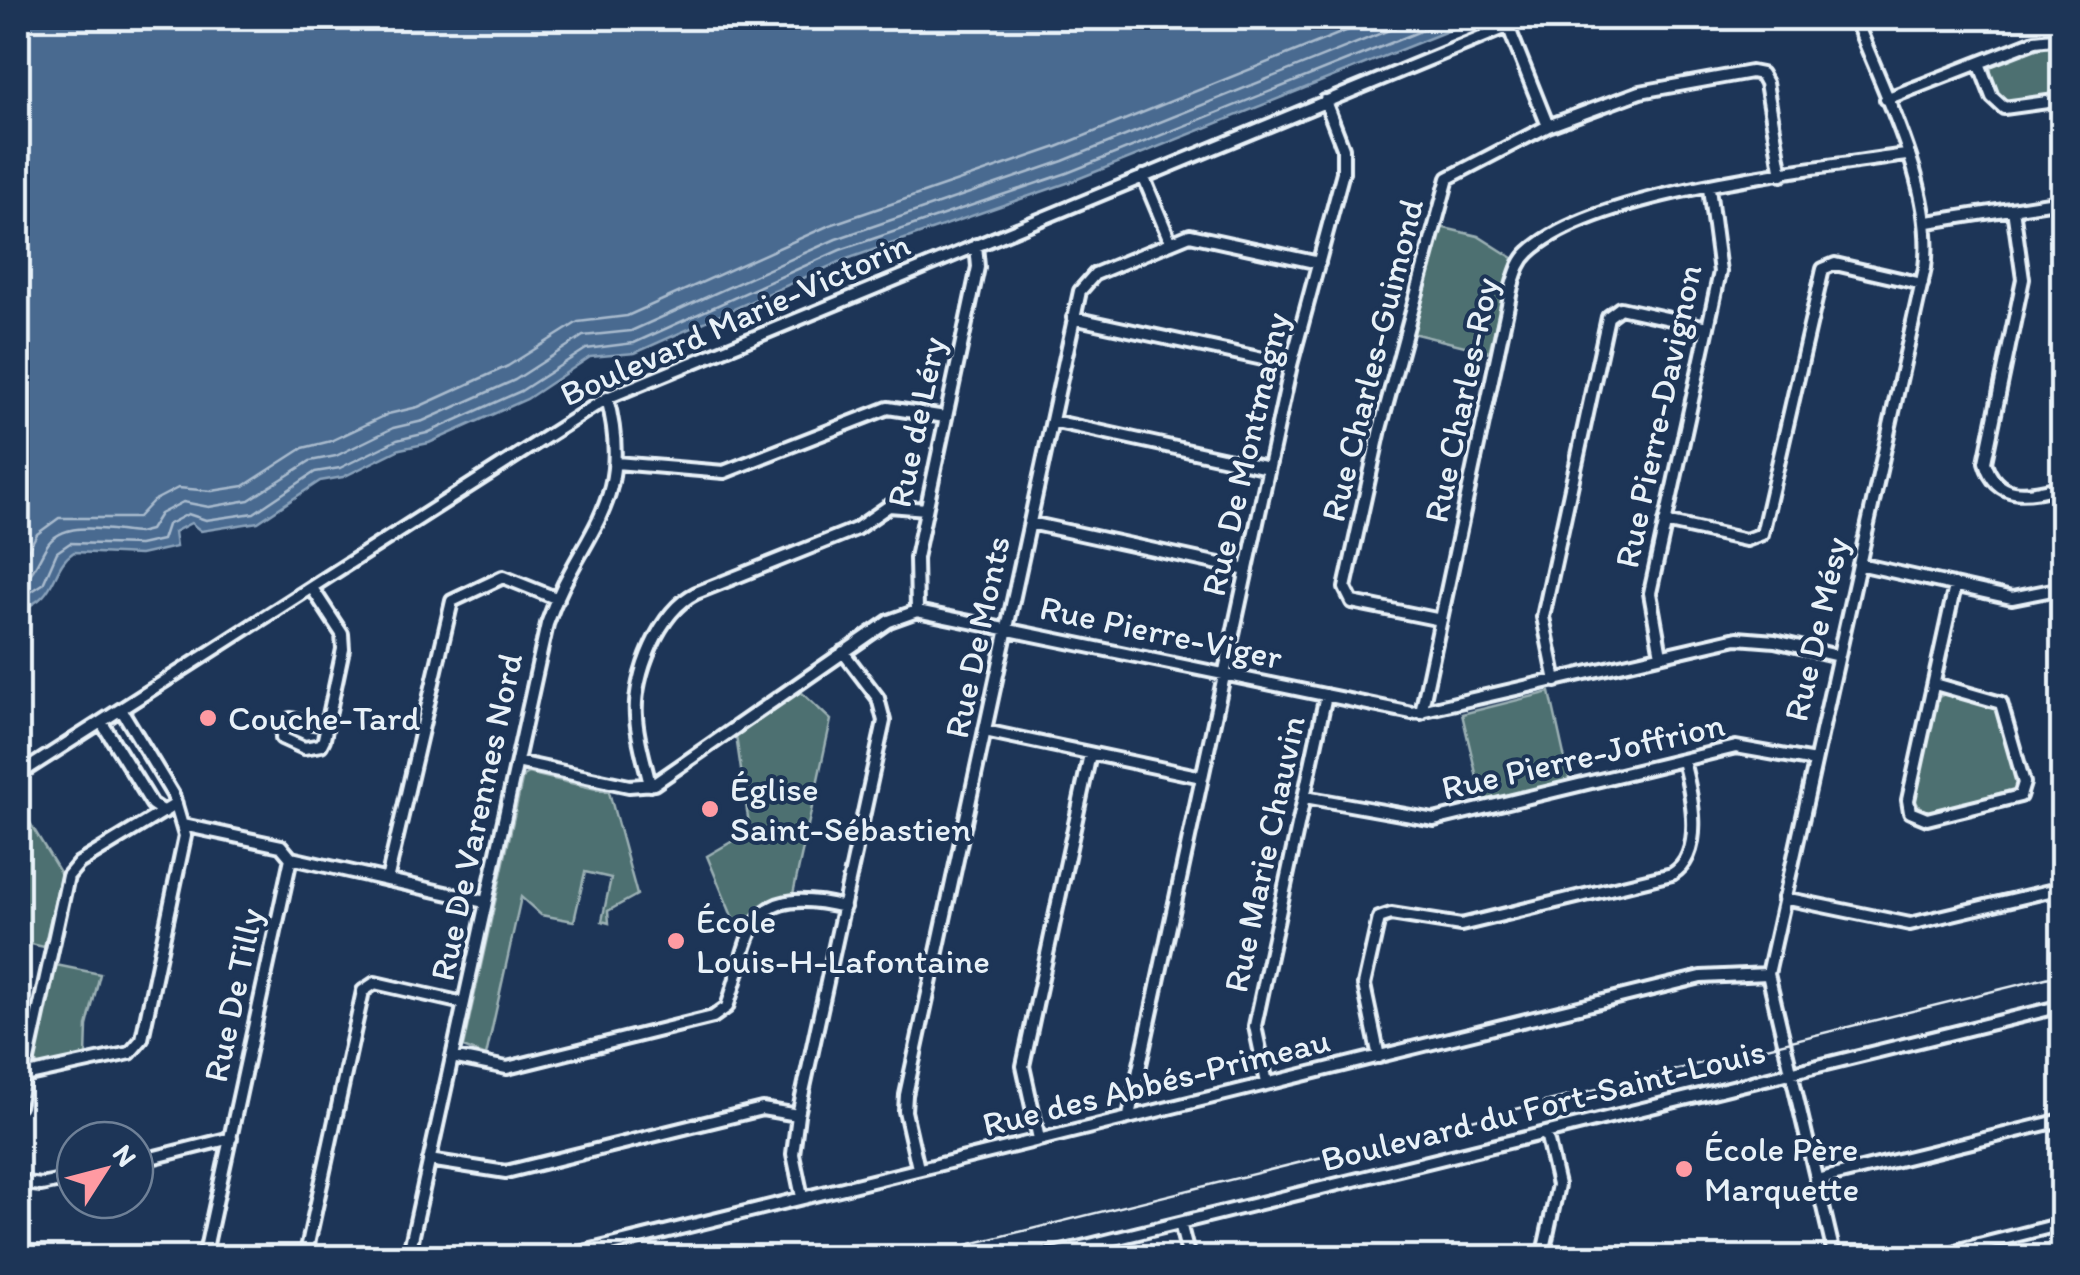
<svg xmlns="http://www.w3.org/2000/svg" width="2080" height="1275" viewBox="0 0 2080 1275" font-family="Itim,sans-serif">
<style>
.green{fill:#4e7071;stroke:#9bb0b4;stroke-width:2.5}
.water{fill:#4a6b90;stroke:#89a1ba;stroke-width:2.5}
.lines{fill:none;stroke-linecap:round;stroke-linejoin:round}
.shore{stroke:#a9bbce;stroke-width:2.5}
.minor-casing{stroke:#e8f1f8;stroke-width:18}
.minor{stroke:#1d3557;stroke-width:10}
.rail{stroke:#e8f1f8;stroke-width:2.5}
.poi-dot{fill:#ff9aa2;stroke:#1d3557;stroke-width:4}
.labels{text-anchor:middle;stroke-width:8;stroke-linejoin:round;paint-order:stroke}
.street-label{font-size:35px;fill:#e8f1f8;stroke:#1d3557}
.poi-label{font-size:35px;fill:#e8f1f8;stroke:#1d3557;text-anchor:start}
</style>
<rect width="100%" height="100%" fill="#1d3557"/>
<filter id="ink" filterUnits="userSpaceOnUse"><feTurbulence type="fractalNoise" baseFrequency=".01" numOctaves="2"/><feDisplacementMap in="SourceGraphic" scale="20" xChannelSelector="R" yChannelSelector="G"/><feConvolveMatrix kernelMatrix="1 2 1 2 8 2 1 2 1" color-interpolation-filters="sRGB"/></filter>
<g filter="url(#ink)">
<path class="green" d="M2062,44V95L2008,103C1995,98 1987,79 1992,65L2038,46Z
M1440,227L1478,236L1513,258L1489,352L1412,333Z
M801,692L831,720L793,894L761,906L743,926L734,921L707,856L750,831L736,736Z
M1550,692L1570,782L1483,803L1462,714Z
M1947,693L1997,706L2018,788L1927,813L1914,801L1937,698Z
M528,773L609,792L637,895L608,911L609,923L602,921L611,878L585,872L574,921L541,915L521,897L486,1056L463,1047L523,776Z
M24,813L61,874L44,947L18,941V843Z
M56,965L100,974L87,1026L86,1057L39,1068L35,1060Z"/>
<path class="water" d="M18,18H1480L1070,182L844,260L635,353L590,357L527,399L429,443L400,449L343,477L320,481L258,522L201,531L191,523L174,532L176,547L140,555L74,552C50,567 59,599 18,610Z"/>
<g class="lines">
<path class="shore" d="M18,568L37,534L59,518H137L153,501L178,488L212,491L244,486L303,448L331,441L388,414L418,407L508,366L578,322L627,316L830,225L1057,147L1378,18
M18,586C34,574 36,564 46,547C63,518 111,531 138,533L150,530L160,514L183,502L209,507L249,500L310,461L336,456L393,428L423,421L515,380L583,336L631,331L836,239L1063,161L1419,18
M18,600L43,584L57,552L70,543L139,545L162,540L167,525L188,514L206,520L254,513L315,472L340,468L397,440L427,433L521,391L586,349L634,343L840,250L1067,173L1453,18"/>
<defs>
<path id="minor" d="M1508,26L1548,126
M1979,63L1992,97L2004,108L2062,100
M1886,99L2035,41L2062,38
M1143,176L1171,243
M2013,209L2023,279L1985,462C1997,503 2030,494 2062,486
M1928,222L2062,201
M1073,318L1291,365
M1052,421L1268,468
M616,463L724,472L888,408L945,417
M1665,522L1746,540L1762,534L1823,269L1835,264L1922,284
M1030,523L1247,570
M1859,564L2012,598L2062,588
M312,588L342,634L343,649L324,739L321,745L304,748L282,738L283,726L290,719L326,725
M917,611L916,558L978,267L976,245
M1441,620L1352,602L1345,588L1380,429L1448,178L1548,126L1640,92L1751,72L1761,74L1766,83L1782,175
M1661,655L1650,593L1720,272L1709,188
M1556,681L1543,617L1608,317L1620,308L1707,327
M1935,684L2001,703L2024,783L2020,796L1927,819L1910,812L1908,800L1955,586
M1421,713L1512,286C1516,273 1519,261 1529,252C1596,190 1813,169 1906,155
M102,723L152,804L164,812
M985,731L1202,777
M517,762L629,786L654,784L889,621L917,611L1412,713L1737,638L1775,641L1838,656
M18,775L607,398L1529,18
M650,785C645,762 637,739 636,716C633,676 659,611 696,593L856,529L889,506L926,509
M1305,797L1434,820L1736,747L1815,761
M183,825L281,846L291,858L204,1258
M291,858L485,902
M387,880L452,601L503,577L558,599
M1784,898L1910,924L2062,888
M452,1057L507,1068L713,1017L727,1007C752,936 743,882 844,907
M1379,1057L1364,985L1379,918L1391,914L1461,925L1672,874C1706,854 1691,791 1683,761
M24,1076L130,1053L142,1039L185,836L173,795L122,711
M1267,1083L1255,1026L1326,695
M18,1106L68,876L79,863L176,804
M1129,1116L1291,365L1343,172V148L1325,101
M1039,1139L1023,1066L1090,754
M429,1160L506,1172L762,1109L798,1115
M135,1162L231,1138
M918,1168L905,1111L906,1095L1080,291L1095,274L1190,235L1319,263
M1816,1180L2062,1120
M18,1182L41,1185L75,1178
M802,1197L793,1154L798,1115L884,721L878,698L843,652
M1180,1223L1189,1258
M305,1258L363,991L375,983L463,1003
M408,1258L547,624C578,534 636,507 607,398
M559,1258L1701,977L1768,974
M1037,1258L2062,1006
M1542,1258L1558,1185L1546,1133
M1835,1258L1768,974L1925,268C1936,189 1883,92 1855,18
M1950,1258L1959,1250L2062,1224"/>
</defs>
<use href="#minor" class="minor-casing"/>
<use href="#minor" class="minor"/>
<path class="rail" d="M914,1258L2062,974"/>
</g>
</g>
<g class="poi-dot">
<circle cx="208" cy="718" r="10"/>
<circle cx="710" cy="809" r="10"/>
<circle cx="676" cy="941" r="10"/>
<circle cx="1684" cy="1169" r="10"/>
</g>
<g class="labels">
<g class="street-label">
<text transform="translate(735 319) rotate(-24)" y="12">Boulevard Marie-Victorin</text>
<text transform="translate(1372 360) rotate(-76)" y="12">Rue Charles-Guimond</text>
<text transform="translate(1461 400) rotate(-78)" y="12">Rue Charles-Roy</text>
<text transform="translate(1658 416) rotate(-78)" y="12">Rue Pierre-Davignon</text>
<text transform="translate(916 422) rotate(-78)" y="12">Rue de Léry</text>
<text transform="translate(1245 454) rotate(-77)" y="12">Rue De Montmagny</text>
<text transform="translate(1816 629) rotate(-77)" y="12">Rue De Mésy</text>
<text transform="translate(1161 632) rotate(12)" y="12">Rue Pierre-Viger</text>
<text transform="translate(977 637) rotate(-78)" y="12">Rue De Monts</text>
<text transform="translate(1583 756) rotate(-13)" y="12">Rue Pierre-Joffrion</text>
<text transform="translate(476 817) rotate(-78)" y="12">Rue De Varennes Nord</text>
<text transform="translate(1264 854) rotate(-78)" y="12">Rue Marie Chauvin</text>
<text transform="translate(233 995) rotate(-78)" y="12">Rue De Tilly</text>
<text transform="translate(1156 1082) rotate(-14)" y="12">Rue des Abbés-Primeau</text>
<text transform="translate(1543 1105) rotate(-14)" y="12">Boulevard du Fort-Saint-Louis</text>
</g>
<g class="poi-label">
<text x="228" y="730">Couche-Tard</text>
<text x="730" y="801">Église<tspan x="730" dy="40">Saint-Sébastien</tspan></text>
<text x="696" y="933">École<tspan x="696" dy="40">Louis-H-Lafontaine</tspan></text>
<text x="1704" y="1161">École Père<tspan x="1704" dy="40">Marquette</tspan></text>
</g>
</g>
<rect width="2080" height="1275" fill="none" stroke="#1d3557" stroke-width="60"/>
<rect x="30" y="30" width="2020" height="1215" fill="none" stroke="#e8f1f8" stroke-width="4" filter="url(#ink)"/>
<g transform="translate(105 1170) rotate(54)"><circle r="48" fill="#1d3557" stroke="#6e8097" stroke-width="2.5"/>
<path d="M0-8L18 38L0 25L-18 38Z" fill="#ff9aa2"/>
<text y="-15" font-size="28" font-weight="bold" text-anchor="middle" fill="#e8f1f8">N</text>
</g>
</svg>
